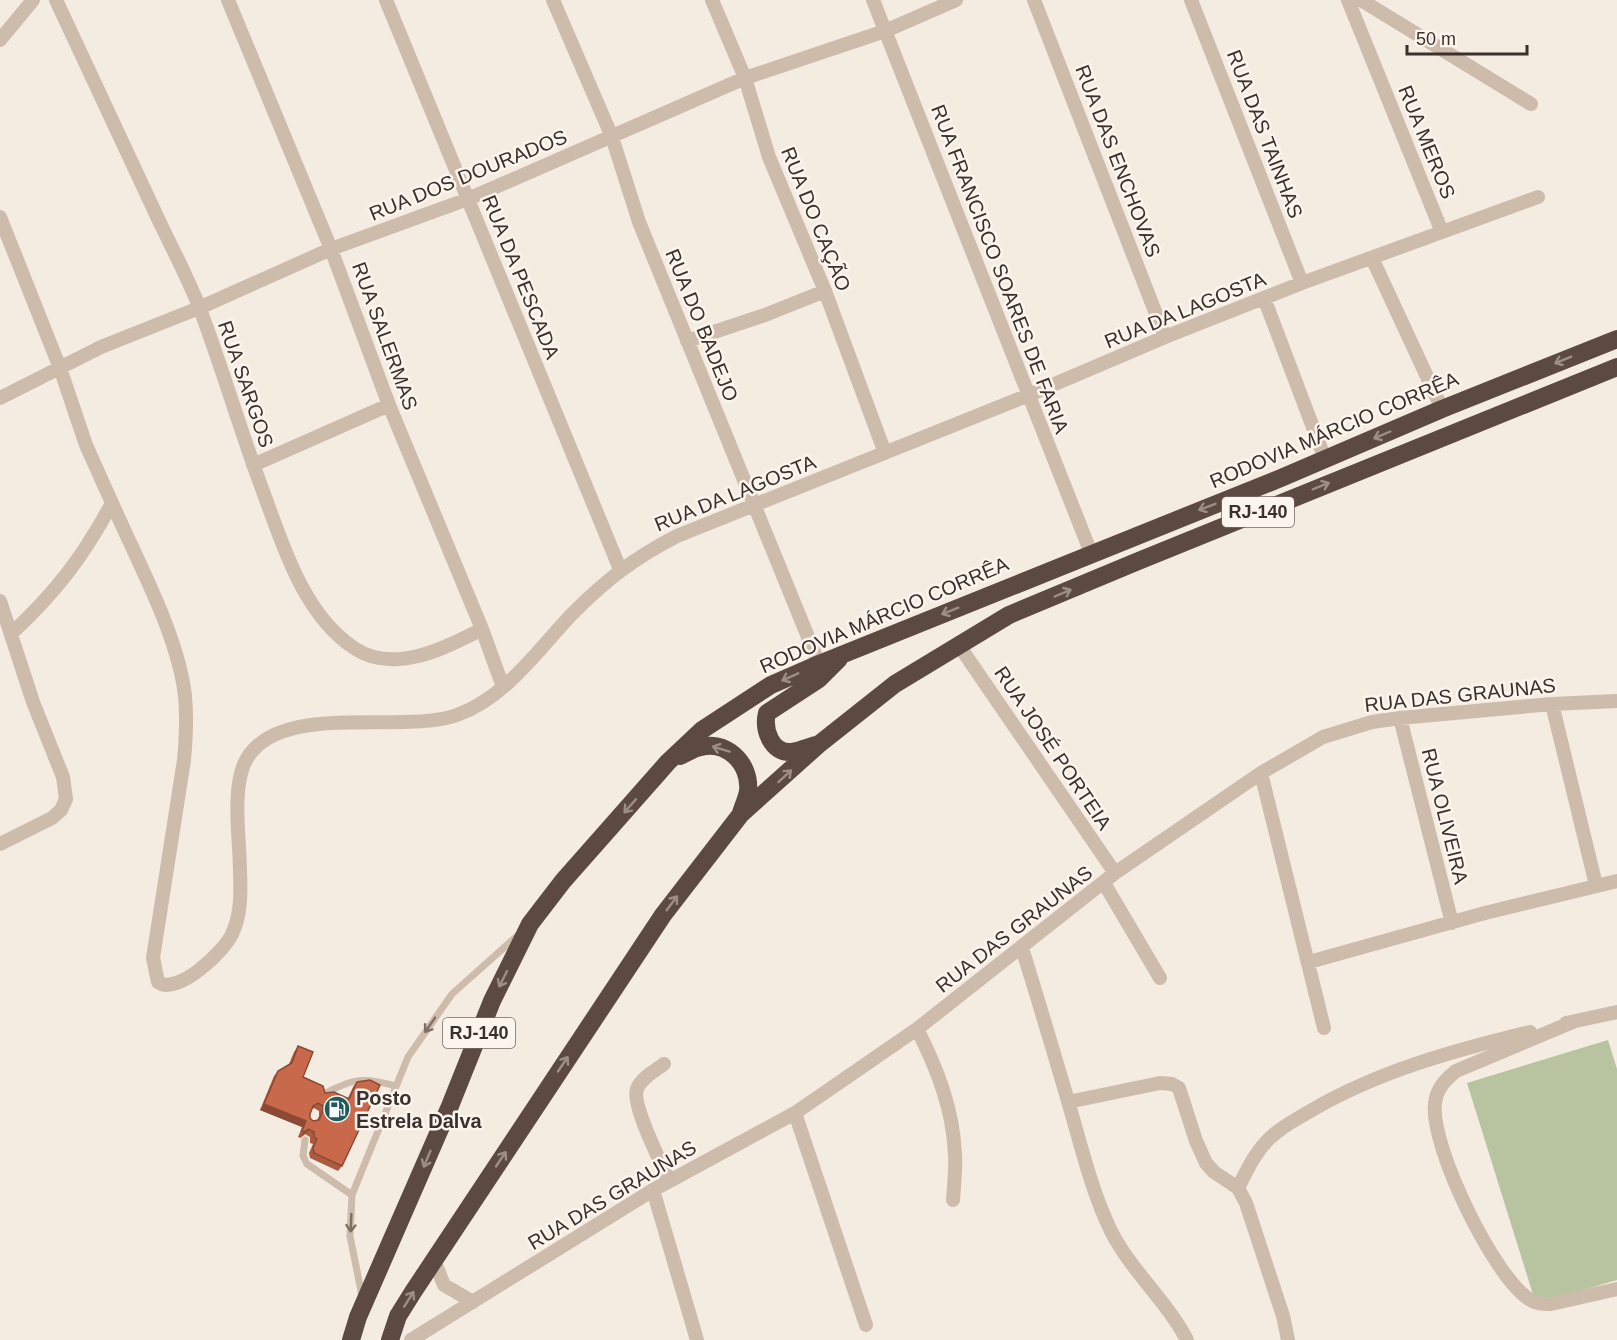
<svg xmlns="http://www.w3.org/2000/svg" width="1617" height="1340" viewBox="0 0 1617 1340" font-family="Arial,sans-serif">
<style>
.green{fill:#b8c4a0}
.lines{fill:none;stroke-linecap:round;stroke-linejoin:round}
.lane{stroke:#cdbbac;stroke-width:7}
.street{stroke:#cdbbac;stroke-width:14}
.highway{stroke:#5c4a42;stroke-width:18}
.wall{fill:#ac5a40;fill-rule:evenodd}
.shaded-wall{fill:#8c4a34}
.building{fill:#c8694b;stroke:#8c4a34;stroke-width:1.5;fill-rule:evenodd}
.oneway{stroke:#9c8e87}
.oneway2{stroke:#7d6f65}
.labels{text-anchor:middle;stroke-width:5;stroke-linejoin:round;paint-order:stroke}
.shield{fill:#fbf5ee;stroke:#756b66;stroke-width:1.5}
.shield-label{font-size:18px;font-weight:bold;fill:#3b302b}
.street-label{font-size:20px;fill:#3b302b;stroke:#fbf5ee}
.poi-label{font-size:20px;font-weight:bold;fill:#3b302b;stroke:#fbf5ee;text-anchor:start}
</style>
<rect width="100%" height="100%" fill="#f4ebe1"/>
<path class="green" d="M1608,1040L1617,1069V1280L1536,1304L1467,1083Z"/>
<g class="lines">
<path class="lane" d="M324,1094C353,1078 364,1077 396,1086
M305,1140L303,1156L307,1164L352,1195
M362,1296L350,1236L352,1195L408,1057L452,994L517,936"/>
<path class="street" d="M56,0C89,70 122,140 154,210C169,243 187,275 200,309C223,370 241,433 264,494C283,546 304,615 354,648C394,675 445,648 482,629
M228,0L331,249L389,405L482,629L503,687
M386,0L620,569
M553,0L612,137L639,222L819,664
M712,0L745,78L769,157L825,291L885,453
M873,0L1091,553
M1034,0L1165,337
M1191,0L1302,283
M1348,0L1442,232
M1361,0L1531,104
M0,40L33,0
M0,217L60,368L86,445L112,503C83,557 56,592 11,634
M1372,258L1442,409
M1264,298L1325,459
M687,341L765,315L825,291
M0,398L101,347L199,308L331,249L468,199L745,78L885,31L956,0
M253,465L389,405
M112,503C137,561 178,634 185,696C187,718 186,739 184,760L153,958L158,982C177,996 224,952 232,934C241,915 241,893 240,872C240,840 231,788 246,760C279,700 402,735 457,715C505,698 538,650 572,614C606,580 634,558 677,536L1029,395L1165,337L1302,283L1538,197
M0,601L33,702L63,777L66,799L61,810L52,818L0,844
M958,644L1115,873
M1552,704L1596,885
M1400,718L1452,923
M1261,773L1324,1028
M1104,883L1160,978
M1022,948C1038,999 1053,1050 1068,1101C1081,1145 1091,1190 1111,1231C1131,1271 1167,1301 1187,1340
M1309,962L1485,913L1617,881
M1575,1021L1456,1071C1445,1080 1436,1089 1435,1104C1430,1146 1494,1277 1529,1299C1536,1304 1542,1304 1551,1304L1617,1289
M1566,1023L1617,1012
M917,1029C937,1068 953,1109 955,1154C956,1169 954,1185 953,1200
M664,1064C655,1071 641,1078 637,1089C631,1105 662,1164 669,1181
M1068,1102L1160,1083L1172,1084L1179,1088L1196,1141L1206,1163L1214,1172L1238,1188L1246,1203L1283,1316L1288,1340
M795,1113L866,1325
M1238,1188C1247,1170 1255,1152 1270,1138C1282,1126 1297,1119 1312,1110C1379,1071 1455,1050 1530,1032
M653,1190L697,1340
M434,1260L444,1285L473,1302
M411,1340L653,1190L795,1113L917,1029L1115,873L1261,773L1323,737L1372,722L1400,718L1552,704L1617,701"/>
<path class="highway" d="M816,745C808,747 800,751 792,752C771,754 763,729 767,713L819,679L839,659
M680,756C686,753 691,750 697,748C725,738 751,763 748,791C747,798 743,806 741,813
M351,1340L358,1317L450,1106L492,1001L530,924L563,881L668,762L702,730L771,685L819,664L1281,478L1442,409L1617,339
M390,1340L398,1316L413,1292L663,915L741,814L818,745L895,684L1009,615L1136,562L1617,367"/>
</g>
<path class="wall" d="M298,1046L303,1077L325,1093L348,1098L353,1087L357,1082L342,1166L338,1171L310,1158L309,1153L313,1144L310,1143V1137L305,1134L300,1138L298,1137L302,1127L260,1110L274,1076L278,1071L289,1064L294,1052ZM314,1108L319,1111V1116L317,1120L313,1121L310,1118V1114L311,1110Z"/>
<path class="shaded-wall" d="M264,1104L306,1121L302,1127L260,1110Z
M309,1129L305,1134L300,1138L304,1132Z"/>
<path class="building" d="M298,1046L313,1052L303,1077L323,1086L325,1093L334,1092L349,1099L357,1082L370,1080L380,1085L342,1166L314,1153L313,1148L317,1139L314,1137V1132L309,1129L304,1132L302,1131L306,1121L264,1104L278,1071L292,1063ZM318,1103L323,1106V1110L319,1120L313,1121L310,1118V1114L313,1106Z"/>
<defs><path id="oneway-shaft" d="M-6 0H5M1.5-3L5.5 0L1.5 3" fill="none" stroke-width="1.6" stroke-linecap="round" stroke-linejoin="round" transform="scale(1.5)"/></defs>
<g class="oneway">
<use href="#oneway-shaft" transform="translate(1563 360) rotate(158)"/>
<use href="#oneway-shaft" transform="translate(1382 435) rotate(157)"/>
<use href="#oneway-shaft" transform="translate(1321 486) rotate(-22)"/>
<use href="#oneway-shaft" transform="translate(1207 507) rotate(159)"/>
<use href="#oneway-shaft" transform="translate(1063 593) rotate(-23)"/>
<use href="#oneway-shaft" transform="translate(950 611) rotate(158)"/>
<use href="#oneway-shaft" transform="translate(790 677) rotate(156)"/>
<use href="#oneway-shaft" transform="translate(721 749) rotate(-163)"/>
<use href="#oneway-shaft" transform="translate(785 776) rotate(-43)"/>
<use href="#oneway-shaft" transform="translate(630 806) rotate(131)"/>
<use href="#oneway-shaft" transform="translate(672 903) rotate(-53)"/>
<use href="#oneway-shaft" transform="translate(503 979) rotate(117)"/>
<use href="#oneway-shaft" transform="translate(563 1064) rotate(-56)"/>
<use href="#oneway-shaft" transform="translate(427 1159) rotate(113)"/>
<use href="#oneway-shaft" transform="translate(501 1159) rotate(-56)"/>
<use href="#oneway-shaft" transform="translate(409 1299) rotate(-58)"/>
</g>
<g class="oneway2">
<use href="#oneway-shaft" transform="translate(430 1025) rotate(125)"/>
<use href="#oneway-shaft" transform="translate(351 1223) rotate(92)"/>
</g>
<defs>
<symbol id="fuel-disc" viewBox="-11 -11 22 22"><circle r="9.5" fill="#1f5a5e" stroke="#fbf5ee"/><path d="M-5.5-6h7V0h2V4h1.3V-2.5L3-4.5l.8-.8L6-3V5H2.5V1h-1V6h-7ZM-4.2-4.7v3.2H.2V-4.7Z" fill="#fff"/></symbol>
</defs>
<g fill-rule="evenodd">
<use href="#fuel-disc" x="322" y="1094" width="30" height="30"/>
</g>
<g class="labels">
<g class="shield">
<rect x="1222" y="497" width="72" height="30" rx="4.5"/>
<rect x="443" y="1018" width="72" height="30" rx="4.5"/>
</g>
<g class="shield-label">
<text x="1258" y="518">RJ-140</text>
<text x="479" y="1039">RJ-140</text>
</g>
<g class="street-label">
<text transform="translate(1265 134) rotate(69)" y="7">RUA DAS TAINHAS</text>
<text transform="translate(1427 142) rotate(68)" y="7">RUA MEROS</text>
<text transform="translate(1118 161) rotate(69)" y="7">RUA DAS ENCHOVAS</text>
<text transform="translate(468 175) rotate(-22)" y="7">RUA DOS DOURADOS</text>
<text transform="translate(816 219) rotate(68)" y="7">RUA DO CAÇÃO</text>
<text transform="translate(1000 269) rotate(69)" y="7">RUA FRANCISCO SOARES DE FARIA</text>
<text transform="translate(521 277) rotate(68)" y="7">RUA DA PESCADA</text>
<text transform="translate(1185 310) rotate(-22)" y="7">RUA DA LAGOSTA</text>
<text transform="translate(702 325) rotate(68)" y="7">RUA DO BADEJO</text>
<text transform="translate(385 336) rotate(70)" y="7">RUA SALERMAS</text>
<text transform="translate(246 384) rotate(71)" y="7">RUA SARGOS</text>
<text transform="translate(1334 430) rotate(-23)" y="7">RODOVIA MÁRCIO CORRÊA</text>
<text transform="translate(735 493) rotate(-22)" y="7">RUA DA LAGOSTA</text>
<text transform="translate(884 615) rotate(-23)" y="7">RODOVIA MÁRCIO CORRÊA</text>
<text transform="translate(1460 695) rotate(-6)" y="7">RUA DAS GRAUNAS</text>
<text transform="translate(1053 748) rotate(56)" y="7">RUA JOSÉ PORTEIA</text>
<text transform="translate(1445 816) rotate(76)" y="7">RUA OLIVEIRA</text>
<text transform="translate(1014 929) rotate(-38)" y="7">RUA DAS GRAUNAS</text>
<text transform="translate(612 1195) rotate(-31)" y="7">RUA DAS GRAUNAS</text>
</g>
<g class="poi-label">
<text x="356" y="1105">Posto<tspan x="356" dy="23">Estrela Dalva</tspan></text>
</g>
</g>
<path d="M1407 45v9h120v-9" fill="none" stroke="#3b302b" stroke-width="3"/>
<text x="1416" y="45" font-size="18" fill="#3b302b" stroke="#fbf5ee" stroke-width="4.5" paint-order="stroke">50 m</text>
</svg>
